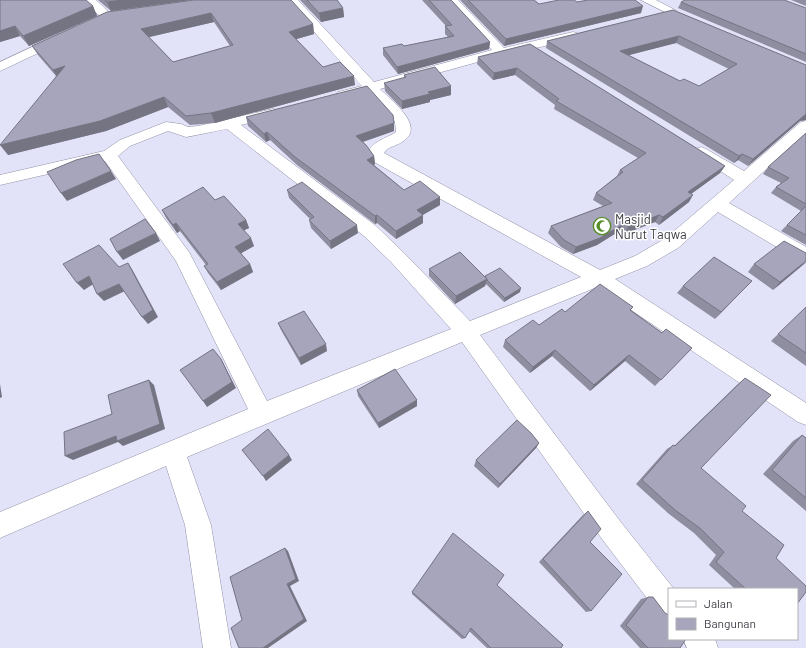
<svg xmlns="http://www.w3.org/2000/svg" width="806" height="648" viewBox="0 0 806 648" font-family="Barlow,sans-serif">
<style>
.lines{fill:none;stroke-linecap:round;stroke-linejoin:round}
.minor-casing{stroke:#9191a6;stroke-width:1}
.minor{fill:#fff;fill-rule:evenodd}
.wall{fill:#8f8ea1;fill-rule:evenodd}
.shaded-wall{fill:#747483}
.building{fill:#a6a5bb;stroke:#747483;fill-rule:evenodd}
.labels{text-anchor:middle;stroke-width:3;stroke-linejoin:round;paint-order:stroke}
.poi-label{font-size:13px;fill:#3c3c45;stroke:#fff;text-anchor:start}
</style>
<rect width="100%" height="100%" fill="#e2e2f8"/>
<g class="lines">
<defs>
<path id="minor" d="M83,0H96L114,17L112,20H104Z
M286,0H298L374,82L492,50L446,0H458L504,48L573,32L577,33L579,36L577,39L503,55L380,89C392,101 427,127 402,142C396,146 387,147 384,153L600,270L635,256L666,238L734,180L696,155L693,152L696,149L701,147L706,149L744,171L801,122L806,121V133L729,203L806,247V263L800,261L718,212L678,248L647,266L615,279L806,403V425L798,422L597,287L480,335L620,521L674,589H669V618L659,614L602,539L462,342L187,457L211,525L231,648H203L185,525L166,466L0,538V512L248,409L176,261L105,161L0,185V175L104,151L120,140L166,122L181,124L188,127L198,126L273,109L278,110L280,113L278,116L241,125L376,226L403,252L470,321L581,277L374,162L368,154C371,141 386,139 396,132L395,122L368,92L343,99L338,98L336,95L338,92L362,86ZM227,129L364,236L391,262L451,329L267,401L189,252L118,156L130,146L168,131L186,137Z
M641,0H656L677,11L675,13H667Z
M60,34L66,38L64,41L0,71V62Z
M683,639H715L718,648H687Z"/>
</defs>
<use href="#minor" class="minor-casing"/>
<use href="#minor" class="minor"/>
</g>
<path class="wall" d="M0,0L93,6L97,16L29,46L20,36L0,42Z
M98,0H191L111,11Z
M194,0L313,24L314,34L296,39L323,67L355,85L215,123L190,125L168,107L106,131L8,155L56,76L38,55L32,46ZM214,22L230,46L173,62L149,37Z
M300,0H337L343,8L344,17L321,22Z
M422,0H451L490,42L489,49L398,74L383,55V48L404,46L448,37L445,34V26H446Z
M460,0H534L539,4L577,2L641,13L504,46Z
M791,0H806V6Z
M681,2L806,8V62L678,8Z
M673,10L806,65V120L800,121L748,166L738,160L734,163L546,48L547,41ZM676,43L729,69L699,86L680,81L628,55Z
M530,44L725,166L720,173L691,194L689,202L659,225L655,222L624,234L621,230L597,245L573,254L561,247L548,233L551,226L603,206L593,200L596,193L617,176L620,170L638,158L554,109L555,105L515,75L493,80L477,64L478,57Z
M404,75L451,95L430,100V102L402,109L385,91L384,83L404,78Z
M246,117L394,131L363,142L374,156L375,164L374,165L404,190L440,197V205L423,215V223L396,239L377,223L375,224L297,165L270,140L266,142L248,126Z
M806,133V245L781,231L801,211L771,193L776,187L781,183L763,174L768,167Z
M287,190L358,233L331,249L311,228L309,220L310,219L289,198Z
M215,200L246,220L249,228L244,230L254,246L241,253L250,264L253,272L221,290L208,273L204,266L206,265L180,231L177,233L166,218L162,210Z
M754,264H804L773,290L748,272Z
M429,269L485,276L520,292L504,302L486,284L485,286L455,304L429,276Z
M683,286L745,288L715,319L677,293Z
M806,307V366L771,341Z
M631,310L662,333L692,348L655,386L625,361L590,391L552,356L530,373L503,347L505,340L539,325L565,312Z
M278,323L327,351L301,365L281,330Z
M745,378L701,468L742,511L797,589H735L709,565L716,555L694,533L669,514L636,484L667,449L673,445L674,446L738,384Z
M357,390L417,400V406L379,428L358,396Z
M802,435L806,438V511L763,474L793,441Z
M539,443L536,448L498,488L474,466L476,460Z
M588,511L590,542L591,611L586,612L539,562L583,515Z
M497,585L561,648H487L469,631L465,638L462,639L412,594V592Z
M648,597L680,648H640L620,626L641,599Z"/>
<path class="shaded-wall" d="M123,0H191L111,11L107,2Z
M93,6L97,16L29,46L23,36Z
M643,6L641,13L504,46L506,39Z
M343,8L344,17L321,22L319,13Z
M211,13L214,22L145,38L141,29Z
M313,24L314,34L290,41L289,32Z
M15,26L20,36L0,42V31Z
M679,36L676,43L618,58L620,51Z
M490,42L489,49L398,74L397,67Z
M65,66L59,80L53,70Z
M517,68L515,75L493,80L494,73Z
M354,76L355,85L215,123L211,113Z
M451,86V95L430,100V102L402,109V101L428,92Z
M164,97L168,107L106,131L8,155L0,145Z
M805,114H806V120L800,121L748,166L753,159Z
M394,123V131L356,144V136Z
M267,132L270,140L266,142L264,134Z
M742,154L738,160L734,163L739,156Z
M374,156L375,164L368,168L367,160Z
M725,166L720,173L684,199L688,192Z
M111,171L116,179L67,201L61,193Z
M693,195L689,202L659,225L663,217Z
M440,197V205L417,218V210Z
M377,215V223L375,224V216Z
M423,215V223L396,239V231Z
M659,215L655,222L624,234L628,227Z
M246,220L249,228L241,232L238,224Z
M176,223L180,231L177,233L173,225Z
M625,223L621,230L597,245L573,254L576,247Z
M357,225L358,233L331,249L330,241Z
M156,233L160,241L123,260L117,252Z
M251,238L254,246L238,255L235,247Z
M806,261V262L804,264L773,290L780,282Z
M128,263L133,271L158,317L148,324L142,317Z
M250,264L253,272L221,290L217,282Z
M89,276L95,283L84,290L77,283Z
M487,279L485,286L455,304L456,296Z
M752,281L745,288L715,319L721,312Z
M119,284L125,291L104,301L97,294Z
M521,288L520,292L504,302L505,298Z
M326,344L327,351L301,365L299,358Z
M555,350L552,356L530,373L533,367Z
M629,355L625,361L590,391L594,385Z
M221,359L236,388L207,407L203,401Z
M149,380L154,385L165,429L123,446L118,442L73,460L65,456Z
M0,384L2,397L0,398Z
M417,400V406L379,428L378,423Z
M539,443L536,448L498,488L500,484Z
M289,455L292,460L266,481L263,476Z
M285,548L288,551L299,581L290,586L307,621L268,648H263L287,584Z"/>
<path class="building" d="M0,0H86L93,6L23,36L15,26L0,31Z
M105,0H123L107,2Z
M194,0H291L313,24L289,32L323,67L340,62L354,76L211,113L186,116L164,97L100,121L0,145L65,66L53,70L32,46L107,12ZM211,13L233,45L173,62L141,29Z
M307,0H337L343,8L319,13Z
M429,0H451L490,42L397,67L383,48L402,44L404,46L454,36L445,26L452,25Z
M468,0H534L539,4L559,0H574L577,2L588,0H635L643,6L506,39Z
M685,0H784L806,8V54L681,2Z
M673,10L806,65V114L753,159L742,154L739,156L547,41ZM679,36L737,64L699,86L684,79L680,81L620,51Z
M530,44L725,166L688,192L693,195L663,217L659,215L628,227L625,223L600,238L576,247L564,240L551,226L612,203L596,193L623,172L620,170L646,153L556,101L559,99L517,68L494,73L478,57Z
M435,67L451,86L428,92L430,94L402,101L384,83L406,77L404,75Z
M367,86L393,115L394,123L356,136L366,145L374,156L367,160L404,190L420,181L440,197L417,210L423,215L396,231L377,215L375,216L295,157L267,132L264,134L246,117Z
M806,133V204L776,187L789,178L768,167Z
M99,154L111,171L61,193L47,172L76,160Z
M302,182L357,225L330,241L309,220L314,217L287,190Z
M203,187L215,200L224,196L246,220L238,224L251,238L235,247L250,264L217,282L204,266L208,264L176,223L173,225L162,210Z
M806,206V235L787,225Z
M145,219L156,233L117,252L110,239Z
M784,241L806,253V261L780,282L754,264Z
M99,245L119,267L128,263L153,310L142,317L119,284L97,294L89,276L77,283L63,264Z
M460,252L487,279L456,296L429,269Z
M714,257L752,281L721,312L683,286Z
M500,268L521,288L505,298L487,280V279L485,276Z
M600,284L633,307L630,310L662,333L666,329L692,348L661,380L629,355L594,385L555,350L533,367L505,340L533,320L539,325L562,309L565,312Z
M806,307V353L778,334Z
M304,311L326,344L299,358L278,323Z
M213,349L221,359L232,382L203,401L180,370Z
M395,369L417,400L378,423L357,390Z
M745,378L771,395L701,468L746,506L742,511L784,545L776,558L806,586V592L797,604V589H746L716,562L724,552L701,529L675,510L642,480L673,445L675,446Z
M149,380L160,424L117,441L116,436L65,456L64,432L112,414L108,395Z
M517,420L531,433L539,443L500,484L476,460Z
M268,429L289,455L263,476L242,450Z
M802,435L806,438V498L772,470Z
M588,511L601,529L590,542L622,574L591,611L543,559Z
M453,533L504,575L497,585L563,645L561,648H491L471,628L465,638L412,592Z
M285,548L296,579L287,584L304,619L263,648H239L231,628L242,620L230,577Z
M648,597H653L665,613L669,615V639H686L680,648H648L626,625Z"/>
<defs>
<symbol id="mosque-ring" viewBox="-11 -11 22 22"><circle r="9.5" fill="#fff" stroke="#578d28" stroke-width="1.5"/><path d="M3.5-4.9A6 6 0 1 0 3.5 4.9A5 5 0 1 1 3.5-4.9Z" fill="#578d28"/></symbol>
</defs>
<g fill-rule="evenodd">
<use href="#mosque-ring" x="592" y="216" width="20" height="20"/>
</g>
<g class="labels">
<g class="poi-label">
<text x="615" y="224">Masjid<tspan x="615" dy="15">Nurut Taqwa</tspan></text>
</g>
</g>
<rect x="668" y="588" width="130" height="52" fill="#ffffff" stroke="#b1b1b5"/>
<rect x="676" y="601" width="20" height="6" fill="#ffffff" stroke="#b1b1b5"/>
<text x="704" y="608" font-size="12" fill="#3c3c45">Jalan</text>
<rect x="676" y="618" width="20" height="12" fill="#a6a5bb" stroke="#b1b1b5"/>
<text x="704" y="628" font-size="12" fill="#3c3c45">Bangunan</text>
</svg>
